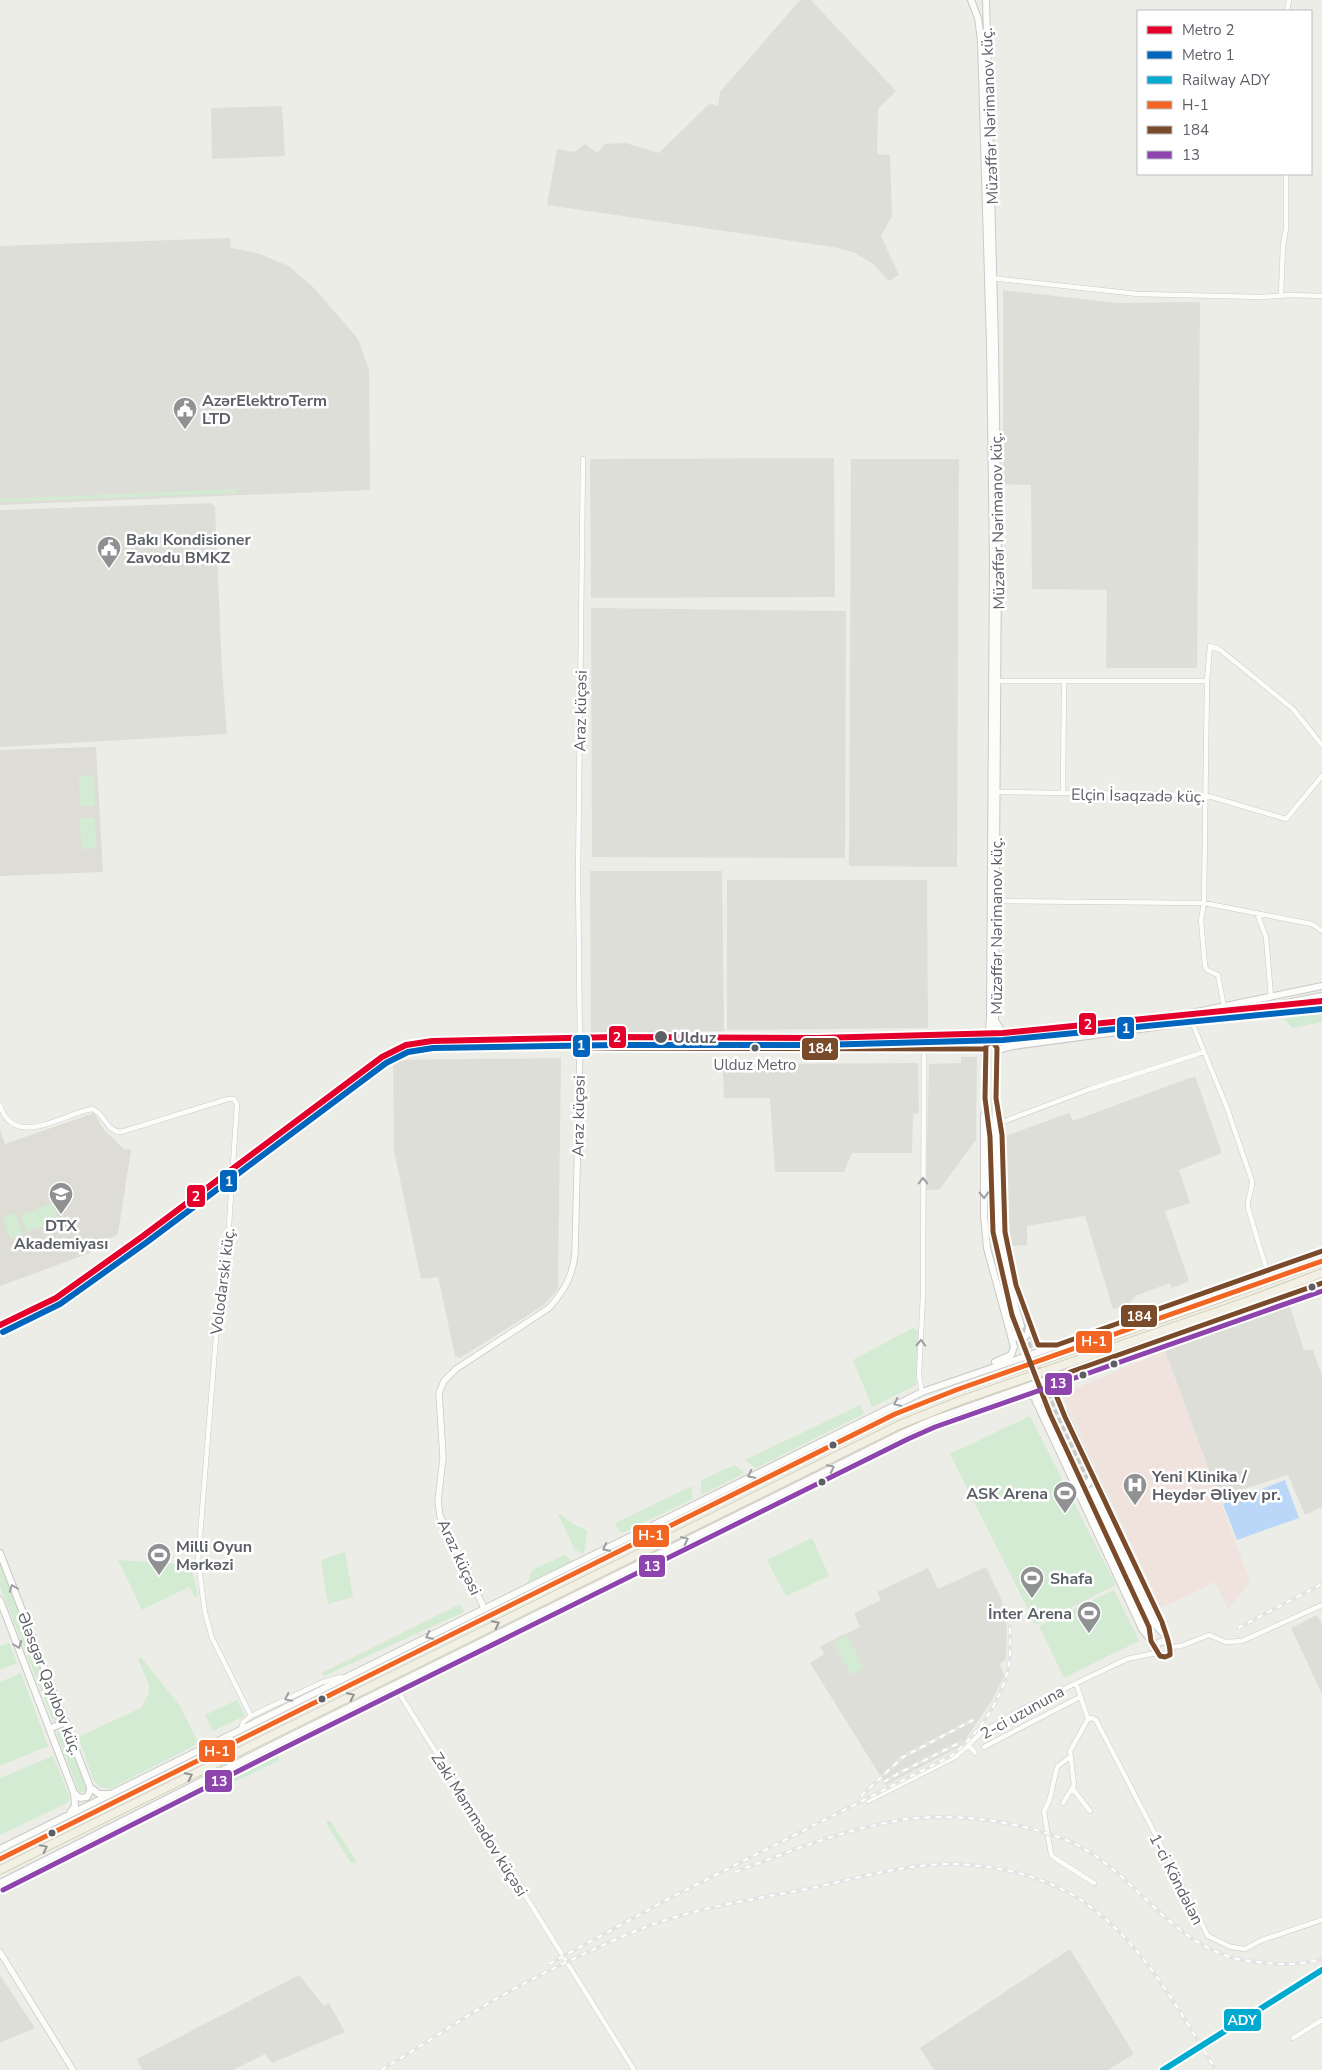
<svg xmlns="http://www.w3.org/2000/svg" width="1322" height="2070" viewBox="0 0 1322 2070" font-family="'Nunito Sans',sans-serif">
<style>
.industrial{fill:#deded8}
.education{fill:#deddd5}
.medical{fill:#f0e3de}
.green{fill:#d3ebd3}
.water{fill:#bbd7f8}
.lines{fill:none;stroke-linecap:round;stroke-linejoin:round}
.secondary-tunnel{stroke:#c9cac7;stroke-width:6;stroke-dasharray:6 3;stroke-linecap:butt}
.minor-casing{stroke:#cacbc9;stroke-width:5.5}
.tertiary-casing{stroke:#cacbc9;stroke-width:7}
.secondary-casing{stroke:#c8c9c8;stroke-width:8}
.trunk-casing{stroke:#c5bc93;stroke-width:9}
.minor{stroke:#fcfcfb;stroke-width:4.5}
.tertiary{stroke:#fcfcfb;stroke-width:5.5}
.secondary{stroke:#fcfcfb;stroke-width:6}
.trunk{stroke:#f2f0e4;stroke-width:8}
.rail-casing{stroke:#e4e4e4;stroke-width:4}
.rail{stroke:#fff;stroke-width:2;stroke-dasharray:5.5;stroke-linecap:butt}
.bus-1-casing{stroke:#fff;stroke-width:9}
.bus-2-casing{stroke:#fff;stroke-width:9}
.bus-3-casing{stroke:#fff;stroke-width:9}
.bus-1{stroke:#f26522;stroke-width:5}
.bus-2{stroke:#7a4b2a;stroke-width:5}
.bus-3{stroke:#8e44ad;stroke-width:5}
.rail-1-casing{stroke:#fff;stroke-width:10}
.rail-1{stroke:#00a9ce;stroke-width:6}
.metro-1-casing{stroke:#fff;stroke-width:10}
.metro-2-casing{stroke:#fff;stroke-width:10}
.metro-1{stroke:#e4002b;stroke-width:6}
.metro-2{stroke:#0065bd;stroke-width:6}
.oneway{stroke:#9c9ea2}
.oneway2{stroke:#909292}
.stop-dot{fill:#5c5f66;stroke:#fff;stroke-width:2}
.labels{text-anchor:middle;stroke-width:5;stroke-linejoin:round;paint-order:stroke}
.bus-label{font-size:15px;fill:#5c5f66;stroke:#fff}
.street-label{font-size:16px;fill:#5c5f66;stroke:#fff}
.poi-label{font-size:16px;font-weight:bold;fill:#5c5f66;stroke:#fff;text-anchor:start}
.stop-label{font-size:16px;font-weight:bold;fill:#5c5f66;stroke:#fff;text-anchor:start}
.line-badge{stroke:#fff;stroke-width:2}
.badge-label{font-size:14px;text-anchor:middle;font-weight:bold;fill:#fff}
</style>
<rect width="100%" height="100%" fill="#edede7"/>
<path class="industrial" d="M800,0H811L896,91L878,109L877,154L890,155L892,216L881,236L899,275L889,281L872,263L853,252L833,247L547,205L557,149L574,152L585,144L597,153L605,144L625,143L659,153L709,104L718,106L720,92Z
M282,106L285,156L212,159L211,108Z
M230,238L231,248L257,253L289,266L315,289L358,339L369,370L370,490L0,505V246Z
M1003,290L1117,303L1200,302L1197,668H1106L1107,590L1032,589L1031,485L1003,484Z
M834,458L835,597L591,598L590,459Z
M851,459H959L957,867L849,866Z
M210,503L215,507L222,670L227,734L0,747V510Z
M591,608L846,611L845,858L592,857Z
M590,871H722L724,1031L591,1033Z
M727,880H927L928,1028L727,1030Z
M961,1057H977L976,1140L939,1190H926L929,1064L961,1063Z
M561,1058L558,1289L544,1305L460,1358L455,1356L438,1277L421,1279L394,1151L393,1060Z
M918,1063L919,1113L913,1114L912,1153H852L844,1172H775L770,1098H724L723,1071L762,1070L763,1064Z
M1195,1076L1222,1153L1179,1170L1190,1203L1165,1211L1189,1281L1172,1288L1170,1283L1135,1296L1129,1304L1113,1309L1085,1216L1027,1226V1245L1011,1246L1009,1222L1006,1136L1069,1113L1073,1121Z
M1289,1304L1304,1350H1313L1322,1376V1507L1305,1515L1288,1475L1219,1497L1165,1351Z
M986,1567L1001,1598L1007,1628L1006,1659L1000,1664L1004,1676L992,1700L961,1746L886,1785L810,1663L824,1654L820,1646L860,1627L854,1613L881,1600L877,1592L928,1568L938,1589Z
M1317,1615L1322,1625V1694L1291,1628Z
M1070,1949L1134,2054L1108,2070H934L920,2048Z
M0,1975L35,2028L0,2043Z
M299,1975L324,2006L329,2003L345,2032L272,2063L265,2054L233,2070H142L137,2059Z"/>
<path class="education" d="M96,747L103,872L0,876V750Z
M94,1113L104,1130L124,1149L131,1150L118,1234L97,1246L98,1250L0,1286V1130L5,1144Z"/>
<path class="medical" d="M1165,1351L1250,1582L1228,1609L1215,1582L1161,1608L1062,1394Z"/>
<path class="green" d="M237,489V493L0,502V499Z
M94,775L95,806H80L79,776Z
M80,818H95L96,848L81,849Z
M1322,1012V1022L1293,1028L1284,1019Z
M52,1203L59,1221L27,1232L21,1215Z
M15,1213L23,1234L10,1239L2,1218Z
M913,1328L918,1331L916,1385L872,1407L853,1360Z
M860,1405L864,1414L756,1468L745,1460Z
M1030,1416L1116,1585L1036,1625L950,1454Z
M734,1465L745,1473L701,1495V1480Z
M692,1486V1499L623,1533L619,1531L615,1523Z
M557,1512L573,1524L587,1530L584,1554L575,1550Z
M812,1538L829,1576L786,1596L767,1560Z
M345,1552L353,1597L328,1604L321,1560Z
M564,1555L573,1561L527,1583L532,1570Z
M118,1560L191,1565L198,1595L195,1597L189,1587L142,1610Z
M0,1562L61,1719L53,1721L0,1587Z
M1114,1590L1139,1641L1064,1678L1039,1626Z
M460,1604L464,1612L324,1676L322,1673Z
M847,1635L864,1668L851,1675L834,1642Z
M9,1643L17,1663L0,1670V1646Z
M141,1657L180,1706L197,1740L195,1745L110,1789L100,1787L94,1781L78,1737L141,1708L149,1693V1685L138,1659Z
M21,1673L48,1746L0,1766V1682Z
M237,1700L245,1716L213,1731L205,1715Z
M64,1729L87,1790L86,1792H79L56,1732Z
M275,1750L280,1760L219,1789L217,1779Z
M53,1756L70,1798L67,1803L0,1835V1778Z
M327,1820L331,1822L355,1859L356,1863H351L327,1825Z"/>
<path class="water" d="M1285,1480L1299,1518L1237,1540L1223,1504Z"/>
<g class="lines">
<path class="secondary-tunnel" d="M1021,1326L1056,1413L1090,1486
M1016,1327L1050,1414L1085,1490"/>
<defs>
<path id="minor" d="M1287,11L1289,0
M991,278L1138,294L1261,297L1291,295L1322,296
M1281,296L1283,245L1286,229V174
M996,681H1207
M996,792L1205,795L1286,819L1322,776
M1063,793L1064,681
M996,901L1204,903L1312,924L1322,931
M1257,913L1266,937L1271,997
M1224,1007L1218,975L1207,970L1205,966L1201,920L1204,903L1207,681L1210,646L1219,649L1293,709L1322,745
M1192,1022L1227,1108L1252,1181C1252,1191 1247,1199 1248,1208L1267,1271
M580,1048L578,878L583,459
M0,1105C14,1150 62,1114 92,1109C105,1113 105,1131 121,1132L228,1099H234L237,1104L228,1240L220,1287L198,1561L205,1613L212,1638L251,1716
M1000,1123L1090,1089L1204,1052
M922,1392L919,1375L923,1295L924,1048
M1171,1647L1181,1646L1209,1635L1226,1642L1242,1641L1322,1605
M1076,1683L1088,1719
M394,1685L634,2070
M1088,1719L1092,1718L1096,1720L1208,1936L1231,1947L1245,1949L1262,1940L1322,1920
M241,1730L243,1722L251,1716L323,1682L341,1677
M968,1744L975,1753
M984,1747L1080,1697
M1070,1757L1058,1766L1056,1771L1050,1798L1044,1812L1051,1854L1053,1857L1094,1883
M1072,1788L1090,1811
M868,1801L955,1757L981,1733L1026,1707L1127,1659L1156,1653
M1063,1803L1074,1785L1070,1751L1088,1719
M1293,2038L1322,2020"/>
<path id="tertiary" d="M484,1608L440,1516L438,1501L443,1458L439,1393L444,1381L456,1369L549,1308C564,1291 573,1276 575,1253L580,1048L985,1049
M0,1888L10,1879
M0,1952L73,2070"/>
<path id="secondary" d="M971,0L978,18L981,40L990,345L993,560L990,1017L989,1031L986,1045
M986,0L995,345L998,560L995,1017L993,1042
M996,1022L1002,1032L1012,1038
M995,1043L1012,1038L1187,1014L1322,986
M997,1050L1013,1046L1192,1022L1322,996
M999,1114C1005,1153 1000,1193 1005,1232C1010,1270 1023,1306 1036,1342L1041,1346H1049
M984,1115V1216L987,1248L1014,1347L1011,1355L995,1362
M1016,1327L1000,1268L993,1232L990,1137L985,1098V1047L991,1042L995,1043L997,1048L995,1132L998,1233L1010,1288L1021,1326
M1010,1332L1017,1338H1023L1028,1334L1029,1326
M1065,1375L1057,1383L1056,1395L1162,1622C1163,1626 1163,1630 1165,1634C1168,1643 1178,1655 1162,1657C1152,1652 1151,1637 1149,1627L1086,1493
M1014,1393H1025L1034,1397L1142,1629L1150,1639
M1038,1404L1039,1396C1044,1391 1050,1391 1056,1395
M1074,1483L1080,1486L1087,1485L1093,1475
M1092,1490L1155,1625L1164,1634
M0,1553L90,1787L99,1794H108
M0,1600L74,1793L75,1806L70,1813
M1156,1650C1156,1641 1164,1639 1170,1645
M51,1728L66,1722
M74,1793L80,1798L87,1797L90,1791V1787
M0,1849L922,1392L1132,1320L1322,1251
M0,1883L281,1741L905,1432L932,1420L1322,1283"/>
<path id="trunk" d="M0,1859L895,1414L956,1390L1193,1308L1322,1261
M0,1870L899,1425L959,1401L1248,1301L1322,1273"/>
</defs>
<use href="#minor" class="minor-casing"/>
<use href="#tertiary" class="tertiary-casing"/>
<use href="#secondary" class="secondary-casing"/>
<use href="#trunk" class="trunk-casing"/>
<use href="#minor" class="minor"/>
<use href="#tertiary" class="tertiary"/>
<use href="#secondary" class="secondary"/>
<use href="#trunk" class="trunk"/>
<defs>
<path id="rail" d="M1238,1628L1322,1584
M884,1782L901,1772L961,1742
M861,1796L903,1757L973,1720
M735,1872C786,1853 836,1832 890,1822C945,1811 1008,1819 1061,1838C1125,1861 1159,1930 1222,1954C1234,1959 1246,1961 1258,1962C1280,1965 1301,1965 1322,1959
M549,1964L670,1898L951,1756C978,1735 1002,1700 1009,1665C1011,1652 1010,1639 1010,1626
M381,2070C422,2046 460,2019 501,1996C542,1973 585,1953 628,1934C686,1909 750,1900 812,1888C863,1877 917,1860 970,1865C1008,1868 1049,1879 1081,1900C1142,1941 1178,2009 1216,2070"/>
</defs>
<use href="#rail" class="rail-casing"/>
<use href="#rail" class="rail"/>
<defs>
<path id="bus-1" d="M0,1859L895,1414L956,1390L1322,1261"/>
<path id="bus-2" d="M580,1048L985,1049
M1322,1251L1057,1345H1038L1016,1285L1005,1232L1002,1135L996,1098L997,1048L993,1042L986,1045L985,1098L990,1137L993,1232L1012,1315L1050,1414L1149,1627L1151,1641L1160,1656L1165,1657L1170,1655C1171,1644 1165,1633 1162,1622L1065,1417L1056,1395L1057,1383L1070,1372L1322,1283"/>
<path id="bus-3" d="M3,1890L284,1748L908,1439L935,1427L1322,1291"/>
</defs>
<use href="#bus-1" class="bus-1-casing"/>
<use href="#bus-2" class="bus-2-casing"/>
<use href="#bus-3" class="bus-3-casing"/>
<use href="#bus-1" class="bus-1"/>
<use href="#bus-2" class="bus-2"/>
<use href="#bus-3" class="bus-3"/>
<defs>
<path id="rail-1" d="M1163,2070L1322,1970"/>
</defs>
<use href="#rail-1" class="rail-1-casing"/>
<use href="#rail-1" class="rail-1"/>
<defs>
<path id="metro-1" d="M0,1325L56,1298L143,1236L382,1057L406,1045L432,1041L615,1037L818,1038L1003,1033L1322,1001"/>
<path id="metro-2" d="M3,1332L60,1304L147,1242L386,1063L408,1052L433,1048L615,1045H818L1003,1040L1322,1009"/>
</defs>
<use href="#metro-1" class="metro-1-casing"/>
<use href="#metro-2" class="metro-2-casing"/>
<use href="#metro-1" class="metro-1"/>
<use href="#metro-2" class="metro-2"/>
</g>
<defs><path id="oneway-chevron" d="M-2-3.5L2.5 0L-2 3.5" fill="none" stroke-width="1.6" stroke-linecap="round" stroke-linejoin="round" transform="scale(1.25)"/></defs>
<g class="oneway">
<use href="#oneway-chevron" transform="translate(923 1181) rotate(-90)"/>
<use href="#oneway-chevron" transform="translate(984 1195) rotate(89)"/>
<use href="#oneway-chevron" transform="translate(921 1343) rotate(-87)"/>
<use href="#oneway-chevron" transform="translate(897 1403) rotate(154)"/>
<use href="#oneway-chevron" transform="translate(831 1468) rotate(-26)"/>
<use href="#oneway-chevron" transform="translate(751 1475) rotate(153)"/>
<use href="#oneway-chevron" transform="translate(685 1540) rotate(-26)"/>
<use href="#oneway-chevron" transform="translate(606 1548) rotate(153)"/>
<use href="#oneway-chevron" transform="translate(13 1588) rotate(-111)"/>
<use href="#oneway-chevron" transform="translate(429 1636) rotate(154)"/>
<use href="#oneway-chevron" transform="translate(18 1645) rotate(69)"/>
<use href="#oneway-chevron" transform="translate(288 1698) rotate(154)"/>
</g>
<g class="oneway2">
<use href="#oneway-chevron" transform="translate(496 1624) rotate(-26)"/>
<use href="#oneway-chevron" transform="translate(351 1696) rotate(-26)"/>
<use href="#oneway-chevron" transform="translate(189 1776) rotate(-26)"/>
<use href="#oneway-chevron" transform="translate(44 1848) rotate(-26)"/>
</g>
<defs>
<symbol id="civic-pin" viewBox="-11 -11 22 30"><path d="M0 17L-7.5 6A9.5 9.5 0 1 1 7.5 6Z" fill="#8f9193" stroke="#fff"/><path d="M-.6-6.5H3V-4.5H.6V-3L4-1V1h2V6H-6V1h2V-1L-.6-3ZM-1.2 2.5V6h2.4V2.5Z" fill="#fff"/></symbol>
<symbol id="university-pin" viewBox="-11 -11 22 30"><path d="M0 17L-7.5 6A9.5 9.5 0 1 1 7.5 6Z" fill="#8f9193" stroke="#fff"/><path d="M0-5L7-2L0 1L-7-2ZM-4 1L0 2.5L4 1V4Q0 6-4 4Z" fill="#fff"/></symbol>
<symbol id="hospital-pin" viewBox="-11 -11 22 30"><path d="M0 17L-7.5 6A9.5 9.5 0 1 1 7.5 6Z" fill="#8f9193" stroke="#fff"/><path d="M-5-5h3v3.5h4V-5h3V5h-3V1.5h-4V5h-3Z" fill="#fff"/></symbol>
<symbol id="stadium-pin" viewBox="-11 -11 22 30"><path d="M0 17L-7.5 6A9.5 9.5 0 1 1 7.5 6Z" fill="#8f9193" stroke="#fff"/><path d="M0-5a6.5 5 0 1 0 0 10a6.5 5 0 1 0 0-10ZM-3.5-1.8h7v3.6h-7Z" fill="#fff"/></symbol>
</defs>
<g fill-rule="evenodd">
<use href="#civic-pin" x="171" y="395" width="28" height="38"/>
<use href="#civic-pin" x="95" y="534" width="28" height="38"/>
<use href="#university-pin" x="47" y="1180" width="28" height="38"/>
<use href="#hospital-pin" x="1121" y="1471" width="28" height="38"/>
<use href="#stadium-pin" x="1051" y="1479" width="28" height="38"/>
<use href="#stadium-pin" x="145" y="1541" width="28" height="38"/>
<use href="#stadium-pin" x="1018" y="1564" width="28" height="38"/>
<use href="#stadium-pin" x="1075" y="1599" width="28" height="38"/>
</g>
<g class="stop-dot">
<circle cx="661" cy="1037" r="7"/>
<circle cx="755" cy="1048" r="4.5"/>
<circle cx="1312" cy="1287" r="4.5"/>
<circle cx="1114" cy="1364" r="4.5"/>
<circle cx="1083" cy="1375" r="4.5"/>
<circle cx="833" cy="1445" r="4.5"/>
<circle cx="822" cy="1482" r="4.5"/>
<circle cx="322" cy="1699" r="4.5"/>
<circle cx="52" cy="1833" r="4.5"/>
</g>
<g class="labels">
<g class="bus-label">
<text x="755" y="1070">Ulduz Metro</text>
</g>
<g class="street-label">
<text transform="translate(989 116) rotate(-92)" y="6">Müzəffər Nərimanov küç.</text>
<text transform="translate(997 521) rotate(-91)" y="6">Müzəffər Nərimanov küç.</text>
<text transform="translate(580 711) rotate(-89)" y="6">Araz küçəsi</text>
<text transform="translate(1138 795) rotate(1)" y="6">Elçin İsaqzadə küç.</text>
<text transform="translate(996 926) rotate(-90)" y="6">Müzəffər Nərimanov küç.</text>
<text transform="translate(578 1116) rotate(-89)" y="6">Araz küçəsi</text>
<text transform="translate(222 1281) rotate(-83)" y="6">Volodarski küç.</text>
<text transform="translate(460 1557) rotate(65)" y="6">Araz küçəsi</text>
<text transform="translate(50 1683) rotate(69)" y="6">Ələsgər Qayıbov küç.</text>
<text transform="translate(1022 1712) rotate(-29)" y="6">2-ci uzununa</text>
<text transform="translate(480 1824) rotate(58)" y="6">Zəki Məmmədov küçəsi</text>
<text transform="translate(1177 1879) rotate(63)" y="6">1-ci Köndələn</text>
</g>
<g class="poi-label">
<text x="202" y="406">AzərElektroTerm<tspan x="202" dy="18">LTD</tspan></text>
<text x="126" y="545">Bakı Kondisioner<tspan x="126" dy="18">Zavodu BMKZ</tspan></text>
<text x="61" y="1231" text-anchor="middle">DTX<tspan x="61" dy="18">Akademiyası</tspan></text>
<text x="1152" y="1482">Yeni Klinika /<tspan x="1152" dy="18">Heydər Əliyev pr.</tspan></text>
<text x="1048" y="1499" text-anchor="end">ASK Arena</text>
<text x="176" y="1552">Milli Oyun<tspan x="176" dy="18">Mərkəzi</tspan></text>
<text x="1050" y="1584">Shafa</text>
<text x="1072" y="1619" text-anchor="end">İnter Arena</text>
</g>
<g class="stop-label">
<text x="673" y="1043">Ulduz</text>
</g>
</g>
<g class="line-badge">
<rect x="1078" y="1012" width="19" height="24" rx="5" fill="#e4002b"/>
<rect x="1116" y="1016" width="19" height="24" rx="5" fill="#0065bd"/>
<rect x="608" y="1025" width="19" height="24" rx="5" fill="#e4002b"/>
<rect x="572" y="1034" width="19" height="24" rx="5" fill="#0065bd"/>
<rect x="801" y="1037" width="38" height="24" rx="5" fill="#7a4b2a"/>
<rect x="219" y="1169" width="19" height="24" rx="5" fill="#0065bd"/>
<rect x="186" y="1184" width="20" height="24" rx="5" fill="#e4002b"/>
<rect x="1120" y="1304" width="38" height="24" rx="5" fill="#7a4b2a"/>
<rect x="1075" y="1330" width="38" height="24" rx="5" fill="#f26522"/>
<rect x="1044" y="1372" width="29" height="24" rx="5" fill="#8e44ad"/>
<rect x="632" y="1524" width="38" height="24" rx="5" fill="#f26522"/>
<rect x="638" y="1554" width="28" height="24" rx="5" fill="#8e44ad"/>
<rect x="198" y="1739" width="38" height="24" rx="5" fill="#f26522"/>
<rect x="204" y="1769" width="29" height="24" rx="5" fill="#8e44ad"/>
<rect x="1223" y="2008" width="39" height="24" rx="5" fill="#00a9ce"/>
</g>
<g class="badge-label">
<text x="1088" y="1029">2</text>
<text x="1126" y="1033">1</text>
<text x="617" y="1042">2</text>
<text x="581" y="1050">1</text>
<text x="820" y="1053">184</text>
<text x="229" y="1186">1</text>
<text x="196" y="1201">2</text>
<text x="1139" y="1321">184</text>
<text x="1094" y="1346">H-1</text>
<text x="1058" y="1388">13</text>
<text x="651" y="1540">H-1</text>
<text x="652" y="1571">13</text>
<text x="217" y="1756">H-1</text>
<text x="219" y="1786">13</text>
<text x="1242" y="2025">ADY</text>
</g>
<rect x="1137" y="10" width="175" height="165" fill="#ffffff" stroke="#bebfc2"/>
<rect x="1147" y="26" width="25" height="8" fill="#e4002b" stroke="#bebfc2"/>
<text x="1182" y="35" font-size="15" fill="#5c5f66">Metro 2</text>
<rect x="1147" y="51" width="25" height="8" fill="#0065bd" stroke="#bebfc2"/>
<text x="1182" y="60" font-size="15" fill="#5c5f66">Metro 1</text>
<rect x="1147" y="76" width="25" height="8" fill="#00a9ce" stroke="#bebfc2"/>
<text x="1182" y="85" font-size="15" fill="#5c5f66">Railway ADY</text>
<rect x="1147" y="101" width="25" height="8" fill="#f26522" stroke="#bebfc2"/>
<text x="1182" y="110" font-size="15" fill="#5c5f66">H-1</text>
<rect x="1147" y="126" width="25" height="8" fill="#7a4b2a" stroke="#bebfc2"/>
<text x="1182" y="135" font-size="15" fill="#5c5f66">184</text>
<rect x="1147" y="151" width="25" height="8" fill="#8e44ad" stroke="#bebfc2"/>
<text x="1182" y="160" font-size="15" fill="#5c5f66">13</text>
</svg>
